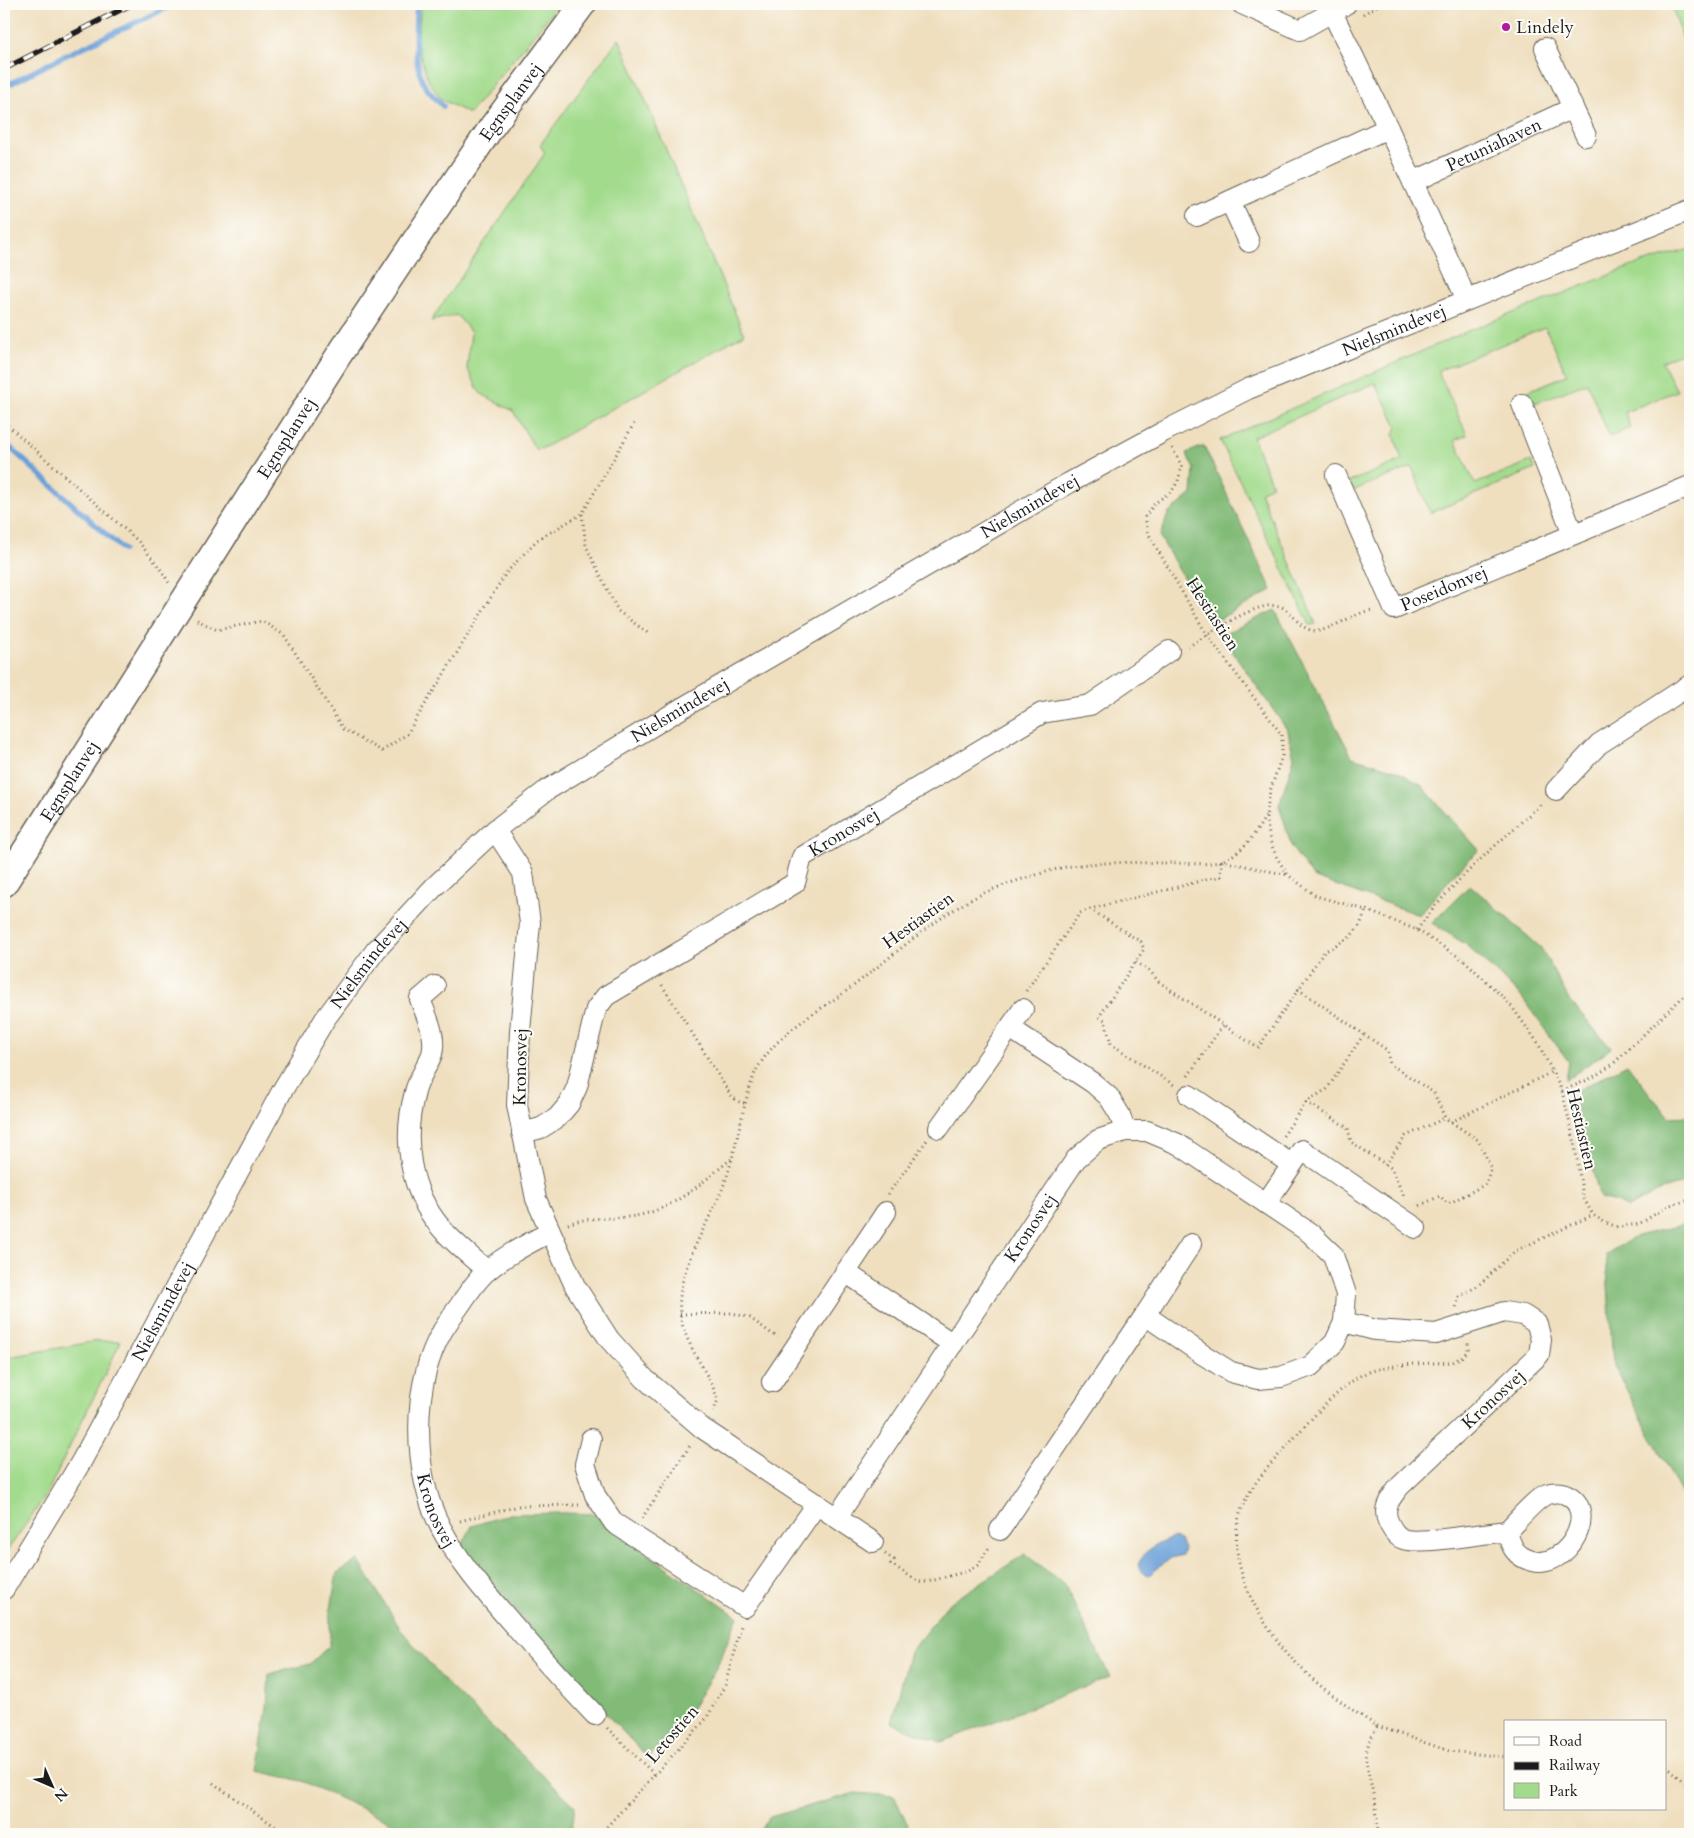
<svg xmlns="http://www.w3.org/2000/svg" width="1694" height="1838" viewBox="0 0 1694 1838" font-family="Cardo,serif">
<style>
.green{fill:#a3db8d;stroke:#607c54}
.forest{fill:#82bb78;stroke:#4f6c4a}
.water{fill:#6ba0d8;stroke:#445e7a}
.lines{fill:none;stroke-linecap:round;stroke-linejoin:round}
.stream{stroke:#6ba0d8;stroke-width:5.5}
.minor-casing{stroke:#666055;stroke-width:22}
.major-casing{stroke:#666055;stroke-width:28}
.path{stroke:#666055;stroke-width:3;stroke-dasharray:1 4;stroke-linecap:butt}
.minor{stroke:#fff;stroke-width:20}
.major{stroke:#fff;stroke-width:25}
.rail-casing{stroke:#1c1c1c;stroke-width:5.5}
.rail{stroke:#fdfcf7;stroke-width:4;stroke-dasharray:11;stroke-linecap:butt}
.poi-dot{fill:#b5179e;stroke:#fdfcf7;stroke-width:2}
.labels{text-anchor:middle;stroke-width:4;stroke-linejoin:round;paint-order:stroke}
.poi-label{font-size:18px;fill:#1c1c1c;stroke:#fdfcf7;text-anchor:start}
.street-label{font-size:18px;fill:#1c1c1c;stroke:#fdfcf7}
</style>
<rect width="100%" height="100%" fill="#fdfcf7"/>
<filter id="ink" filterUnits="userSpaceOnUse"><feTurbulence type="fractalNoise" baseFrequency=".02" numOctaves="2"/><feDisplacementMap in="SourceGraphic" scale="10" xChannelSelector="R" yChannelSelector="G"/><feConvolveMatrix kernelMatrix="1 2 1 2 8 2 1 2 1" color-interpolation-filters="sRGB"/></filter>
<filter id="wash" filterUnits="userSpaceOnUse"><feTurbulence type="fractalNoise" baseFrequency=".0096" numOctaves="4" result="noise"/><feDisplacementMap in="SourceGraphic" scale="20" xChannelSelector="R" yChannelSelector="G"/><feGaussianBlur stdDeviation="1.12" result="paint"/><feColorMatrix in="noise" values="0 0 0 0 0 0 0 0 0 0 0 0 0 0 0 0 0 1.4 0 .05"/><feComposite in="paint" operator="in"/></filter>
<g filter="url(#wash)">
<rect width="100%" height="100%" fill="#efdfbf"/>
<path class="green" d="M421,4H559L469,114L441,99L428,80L417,45Z
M1671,4H1690V60Z
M619,38L744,334L543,448L536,450L513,411L480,393L467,368L471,332L457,315L431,321L545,153L540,145Z
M1690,249V348L1662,362L1677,391L1625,412L1630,428L1610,437L1587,383L1535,403L1528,391L1567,375L1545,327L1438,371L1467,435L1455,440L1475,484L1531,461L1535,469L1430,513L1412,467L1354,490L1349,482L1402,460L1394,435L1397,426L1375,383L1253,437L1272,485L1260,492L1316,624L1310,625L1220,440L1470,330L1635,265Z
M97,1341H121L45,1497L4,1555V1358Z"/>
<path class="forest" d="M1204,446L1272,590L1210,624L1160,537L1168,514L1192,494L1194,469L1186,453Z
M1275,610L1352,757L1396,770L1421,785L1479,850L1457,871L1419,915L1313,877L1292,848L1279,805L1294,758L1288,731L1221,635Z
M1470,885L1541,948L1570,1001L1611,1048L1566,1080L1569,1062L1519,994L1465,944L1432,923Z
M1627,1064L1652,1097L1670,1117L1690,1116V1183C1667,1184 1647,1197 1628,1208L1616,1202L1600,1198L1576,1107V1091Z
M1690,1223V1510L1613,1364L1606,1254L1637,1236Z
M562,1513L597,1514L613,1530L738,1617L716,1668L689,1713L648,1758L569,1675L461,1547L472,1526L510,1514Z
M1025,1554L1064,1584L1110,1677L941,1742L891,1723L910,1652L948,1604Z
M358,1560L401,1630L447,1684L575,1806L572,1829L561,1834H410L391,1822L302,1781L257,1771L267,1708L269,1674L310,1664L330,1645V1615L337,1573Z
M855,1793L894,1796L912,1834H758L770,1817Z"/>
<path class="water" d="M1173,1538L1180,1540L1184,1549L1182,1555L1171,1558L1149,1575L1142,1572L1138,1565C1143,1550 1158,1543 1173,1538Z"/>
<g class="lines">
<path class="stream" d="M417,4C415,28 413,59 423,82C427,91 436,99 443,106
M4,87L62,57L175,4
M4,442L123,550"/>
</g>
</g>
<g filter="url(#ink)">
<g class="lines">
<defs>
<g id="minor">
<path d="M1242,4L1300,30L1332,12"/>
<path d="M1346,4L1332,12L1388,128L1467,300"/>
<path d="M1573,108L1586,136"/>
<path id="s1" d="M1413,182L1573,108L1545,48"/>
<path d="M1230,201L1249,242"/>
<path d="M1197,216L1388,128"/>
<path d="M1522,404L1573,534"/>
<path id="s2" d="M1336,475L1394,609L1690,486"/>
<path d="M1556,790L1599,744L1690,685"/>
<path d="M495,830L523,873L530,923L520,1031L517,1105L536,1199L575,1286L609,1339L645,1379L702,1428L873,1542"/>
<path d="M435,986L420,999C426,1016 437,1035 432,1054C427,1067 418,1079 415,1092C402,1140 409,1191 442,1229C455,1244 472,1257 487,1271"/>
<path d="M1010,1028L1093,1083L1109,1097L1120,1115L1125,1131"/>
<path d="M1189,1095L1291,1164"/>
<path d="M939,1128L1023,1009"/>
<path id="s3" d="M522,1133L541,1128L557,1118L569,1104L577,1087L596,1009L606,996L795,883L802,857L1042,713L1090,705L1169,651"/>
<path d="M1266,1203L1302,1150L1416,1228"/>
<path id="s4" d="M550,1232C528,1244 507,1254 488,1270C477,1279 468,1293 460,1305C454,1313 448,1322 443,1330C411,1384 412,1473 441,1528C458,1560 480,1586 504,1614C533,1648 564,1682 595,1715"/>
<path d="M845,1272L953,1344"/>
<path d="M1145,1315L1191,1244"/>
<path d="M1344,1322L1375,1330L1436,1334L1504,1312L1523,1315L1537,1324L1541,1340L1539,1355L1399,1487C1391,1498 1382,1507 1388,1521C1391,1528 1395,1536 1403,1539C1418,1545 1487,1533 1507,1531C1511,1547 1515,1556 1532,1561C1568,1570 1601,1509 1565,1494C1561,1492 1552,1492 1547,1494C1536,1498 1516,1522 1507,1531"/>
<path d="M772,1382L886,1212"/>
<path d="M591,1439L585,1464L595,1495L614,1523L745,1607L817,1504"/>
<path id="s5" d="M837,1517L1076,1159L1098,1140L1125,1131H1147L1178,1144L1310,1233L1333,1255L1346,1294L1344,1322L1335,1342L1311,1366L1281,1377L1258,1379L1231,1372L1202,1354L1145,1315L1000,1530"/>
<path id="s6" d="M4,1589L81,1462L282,1091L325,1019L376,950L435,886L495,830L547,790L682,708L1069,483L1163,432L1248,389L1690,210"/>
</g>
<g id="major">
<path id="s7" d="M4,884L337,358L414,242L491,128L583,4"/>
</g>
</defs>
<use href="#minor" class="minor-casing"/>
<use href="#major" class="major-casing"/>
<path class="path" d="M1363,14L1380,4
M4,422L138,541L162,571L169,583
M1172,448L1182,466L1178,481L1172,491L1155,503L1145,517L1148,533L1207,635L1282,735V756L1270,791L1266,816L1270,841L1277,858L1288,875L1316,896L1366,910L1417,930L1465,961L1509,1003L1538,1043L1562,1091L1574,1140L1583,1197L1593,1215L1606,1223L1618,1227L1639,1224L1670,1205L1690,1200
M582,514L586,546L618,611L649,634
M197,620L217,630L262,621L284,635L343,729L382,751L407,734L506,573L537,540L582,514L636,420
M1188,647C1206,636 1260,597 1282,607C1294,613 1299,630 1316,631C1328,632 1357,611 1373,610
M1090,909L1141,942L1144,949L1099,1017L1105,1020L1111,1044L1174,1085
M1417,930C1452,881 1498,844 1542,803
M1136,962L1150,971L1159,982L1258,1048L1324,952L1350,937L1360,925L1366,910
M662,985L732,1097L741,1103H745
M1298,989L1387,1050L1390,1064L1434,1093L1445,1118L1478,1140L1491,1168L1486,1184L1448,1204L1440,1196L1419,1206
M1026,991L1080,913L1090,909L1221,876L1222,861L1288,875
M1188,1076L1223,1025
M1562,1091L1592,1078L1612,1065L1690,990
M1306,1102L1348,1128L1351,1142L1391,1168L1404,1196
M1451,1122L1552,1072
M1283,1136L1306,1102L1327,1089L1364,1034
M1385,1165L1406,1136L1445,1118
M888,1194L927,1140
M568,1224C590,1215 620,1221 644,1214C678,1206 705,1180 731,1159
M1456,1307L1459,1297L1479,1285L1515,1251L1593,1215
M680,1314L732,1313L750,1318L778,1338
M713,1412L718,1400C708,1370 684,1345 680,1313C676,1271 705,1230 721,1192C735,1159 739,1121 750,1087C752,1081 754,1074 757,1069C779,1030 819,1012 853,986C889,959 922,929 960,906C988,888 1022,879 1053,870C1090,860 1135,863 1172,863C1186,863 1212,866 1224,860C1244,851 1255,834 1266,816
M642,1518L691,1444
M460,1521L519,1506L579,1505
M885,1554L894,1560L891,1564L919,1582H927L968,1571L978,1565L990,1546
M1377,1726L1449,1751L1505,1757
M607,1728L655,1775
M1665,1768L1670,1769L1690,1787
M213,1783L286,1834
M600,1834L706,1719L725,1685L741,1626
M1378,1834L1376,1807L1365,1756L1369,1742L1377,1726C1352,1710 1327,1693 1305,1672C1268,1636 1228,1575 1238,1522C1243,1492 1269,1466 1289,1444C1304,1426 1346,1380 1366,1373C1393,1363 1425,1364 1453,1362L1463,1356L1468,1350V1343"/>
<use href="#minor" class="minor"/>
<use href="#major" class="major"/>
<defs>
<path id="rail" d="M4,69L132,4"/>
</defs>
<use href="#rail" class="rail-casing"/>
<use href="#rail" class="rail"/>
</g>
</g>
<circle class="poi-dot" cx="1506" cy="27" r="5"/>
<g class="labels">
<g class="poi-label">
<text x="1516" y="33">Lindely</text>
</g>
<g class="street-label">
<text dy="6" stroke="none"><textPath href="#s7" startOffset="932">Egnsplanvej</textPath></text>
<text dy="6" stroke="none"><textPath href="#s1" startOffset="89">Petuniahaven</textPath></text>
<text dy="6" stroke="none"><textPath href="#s6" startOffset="1940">Nielsmindevej</textPath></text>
<text dy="6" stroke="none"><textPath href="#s7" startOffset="528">Egnsplanvej</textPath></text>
<text dy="6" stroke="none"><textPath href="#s6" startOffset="1535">Nielsmindevej</textPath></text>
<text dy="6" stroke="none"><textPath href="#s2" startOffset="200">Poseidonvej</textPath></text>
<text transform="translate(1213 614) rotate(57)" y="6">Hestiastien</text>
<text dy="6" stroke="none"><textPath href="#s6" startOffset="1130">Nielsmindevej</textPath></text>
<text dy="6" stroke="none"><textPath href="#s7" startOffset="122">Egnsplanvej</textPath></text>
<text dy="6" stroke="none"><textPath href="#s3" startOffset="468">Kronosvej</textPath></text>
<text transform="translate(918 920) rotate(-36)" y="6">Hestiastien</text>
<text dy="6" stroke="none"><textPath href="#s6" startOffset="725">Nielsmindevej</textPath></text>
<text transform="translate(520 1067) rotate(-89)" y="6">Kronosvej</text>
<text transform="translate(1582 1129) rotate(77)" y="6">Hestiastien</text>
<text dy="6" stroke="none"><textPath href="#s5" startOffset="348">Kronosvej</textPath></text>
<text dy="6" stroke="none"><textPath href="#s6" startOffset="320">Nielsmindevej</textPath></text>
<text transform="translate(1493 1399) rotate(-43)" y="6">Kronosvej</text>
<text dy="6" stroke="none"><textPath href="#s4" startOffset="335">Kronosvej</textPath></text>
<text transform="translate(672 1734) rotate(-49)" y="6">Letostien</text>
</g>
</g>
<rect width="1694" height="1838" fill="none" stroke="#fdfcf7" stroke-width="20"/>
<rect x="1504" y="1720" width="162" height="90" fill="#fdfcf7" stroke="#a3a29f"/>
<rect x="1514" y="1737" width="25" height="8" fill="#ffffff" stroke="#a3a29f"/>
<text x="1549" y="1746" font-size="15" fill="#1c1c1c">Road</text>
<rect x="1514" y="1762" width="25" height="8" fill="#1c1c1c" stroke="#a3a29f"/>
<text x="1549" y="1770" font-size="15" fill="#1c1c1c">Railway</text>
<rect x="1514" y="1783" width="25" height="15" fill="#a3db8d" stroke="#a3a29f"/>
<text x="1549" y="1796" font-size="15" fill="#1c1c1c">Park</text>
<g transform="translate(52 1786) rotate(135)" stroke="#fdfcf7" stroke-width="4" paint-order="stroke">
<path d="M0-4L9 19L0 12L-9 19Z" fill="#1c1c1c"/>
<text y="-8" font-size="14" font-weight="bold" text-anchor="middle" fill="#1c1c1c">N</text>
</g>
</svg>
